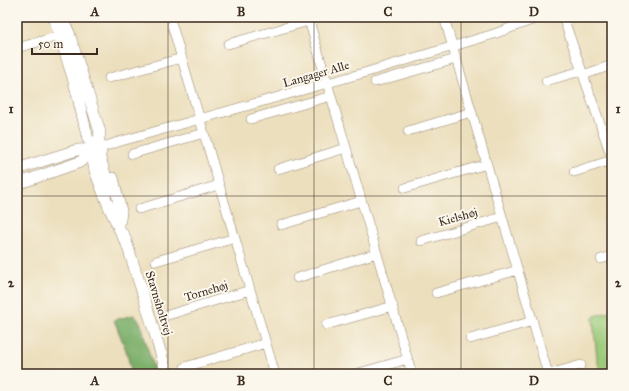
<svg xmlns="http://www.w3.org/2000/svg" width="629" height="391" viewBox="0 0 629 391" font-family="'IM FELL Great Primer',serif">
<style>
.green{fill:#9bcb7a;stroke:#6b7a4c}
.forest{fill:#7caf6a;stroke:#5c6c44}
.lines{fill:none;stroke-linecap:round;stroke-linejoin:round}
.minor-casing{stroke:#94846e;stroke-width:10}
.tertiary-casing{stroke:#94846e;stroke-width:12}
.minor{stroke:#fff;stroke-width:9}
.tertiary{stroke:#fff;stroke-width:11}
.grid{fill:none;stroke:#3b2a1e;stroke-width:1;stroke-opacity:0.55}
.labels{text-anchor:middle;stroke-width:4;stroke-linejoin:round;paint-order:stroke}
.street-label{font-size:12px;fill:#3b2a1e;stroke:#fbf7ec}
.neatline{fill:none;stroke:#3b2a1e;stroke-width:1.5}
.grid-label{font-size:13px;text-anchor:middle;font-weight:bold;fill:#3b2a1e}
</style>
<rect width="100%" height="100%" fill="#fbf7ec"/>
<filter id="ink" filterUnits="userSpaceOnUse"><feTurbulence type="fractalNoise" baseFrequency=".025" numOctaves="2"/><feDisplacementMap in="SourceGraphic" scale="8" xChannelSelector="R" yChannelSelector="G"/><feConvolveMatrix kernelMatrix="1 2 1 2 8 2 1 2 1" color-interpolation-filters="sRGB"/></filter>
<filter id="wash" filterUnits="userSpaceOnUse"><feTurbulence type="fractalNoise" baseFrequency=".012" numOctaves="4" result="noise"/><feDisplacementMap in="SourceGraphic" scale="16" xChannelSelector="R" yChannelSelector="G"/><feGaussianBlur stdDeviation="0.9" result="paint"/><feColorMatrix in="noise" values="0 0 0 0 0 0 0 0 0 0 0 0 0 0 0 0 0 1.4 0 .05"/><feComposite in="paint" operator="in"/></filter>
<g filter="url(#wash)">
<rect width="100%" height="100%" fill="#ecdfbd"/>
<path class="green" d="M612,311V374H601L597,358L593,319L595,316Z"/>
<path class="forest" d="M134,315L140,322L155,374H132L126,350L114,320Z"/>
</g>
<g filter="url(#ink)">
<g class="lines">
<defs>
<path id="minor" d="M308,17L412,374
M444,17L548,374
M563,17L612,158
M172,25L275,374
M228,44L309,21
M17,48L66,34
M583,75L612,65
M109,78L182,58
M546,81L581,71
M375,82L456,59
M251,119L331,96
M408,131L472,112
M97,149L118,142L367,72L494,34L540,17
M132,154L204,133
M278,169L346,148
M574,172L612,160
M405,188L487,164
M139,209L219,185
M281,225L361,201
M421,241L502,217
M601,259L612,256
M156,261L235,238
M297,278L377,253
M436,293L518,270
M168,315L250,290
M326,325L393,306
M470,339L533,321
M185,367L266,343
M355,374L408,359
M549,374L581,365"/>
<path id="tertiary" d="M54,17L74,81L88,139L97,149L101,152
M62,17L69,33L100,132L97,149L93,160L95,171L109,207L125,241
M98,151L110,190
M17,169L77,150L97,149
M113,178L121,211L120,220
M17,184L80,162L97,149
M124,235L143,294L167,374"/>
</defs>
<use href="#minor" class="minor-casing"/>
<use href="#tertiary" class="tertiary-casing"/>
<use href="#minor" class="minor"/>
<use href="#tertiary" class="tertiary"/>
</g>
</g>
<path class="grid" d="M168,17V374M314,17V374M461,17V374M17,196H612"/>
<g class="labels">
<g class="street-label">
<text transform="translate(316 74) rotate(-16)" y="4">Langager Alle</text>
<text transform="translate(458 217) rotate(-16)" y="4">Kielshøj</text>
<text transform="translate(206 291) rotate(-17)" y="4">Tornehøj</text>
<text transform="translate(159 303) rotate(73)" y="4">Stavnsholtvej</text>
</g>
</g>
<rect width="629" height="391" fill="none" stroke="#fbf7ec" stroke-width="44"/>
<path d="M32 48v6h65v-6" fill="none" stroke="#3b2a1e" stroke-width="2"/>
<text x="38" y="48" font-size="12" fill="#3b2a1e" stroke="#fbf7ec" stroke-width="3" paint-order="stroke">50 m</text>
<rect x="22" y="22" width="585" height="347" class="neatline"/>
<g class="grid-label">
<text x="95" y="16">A</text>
<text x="241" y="16">B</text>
<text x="388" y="16">C</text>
<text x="534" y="16">D</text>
<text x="11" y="113">1</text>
<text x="618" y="113">1</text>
<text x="11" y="287">2</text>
<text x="618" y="287">2</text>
<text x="95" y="385">A</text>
<text x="241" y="385">B</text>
<text x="388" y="385">C</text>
<text x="534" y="385">D</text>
</g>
</svg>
